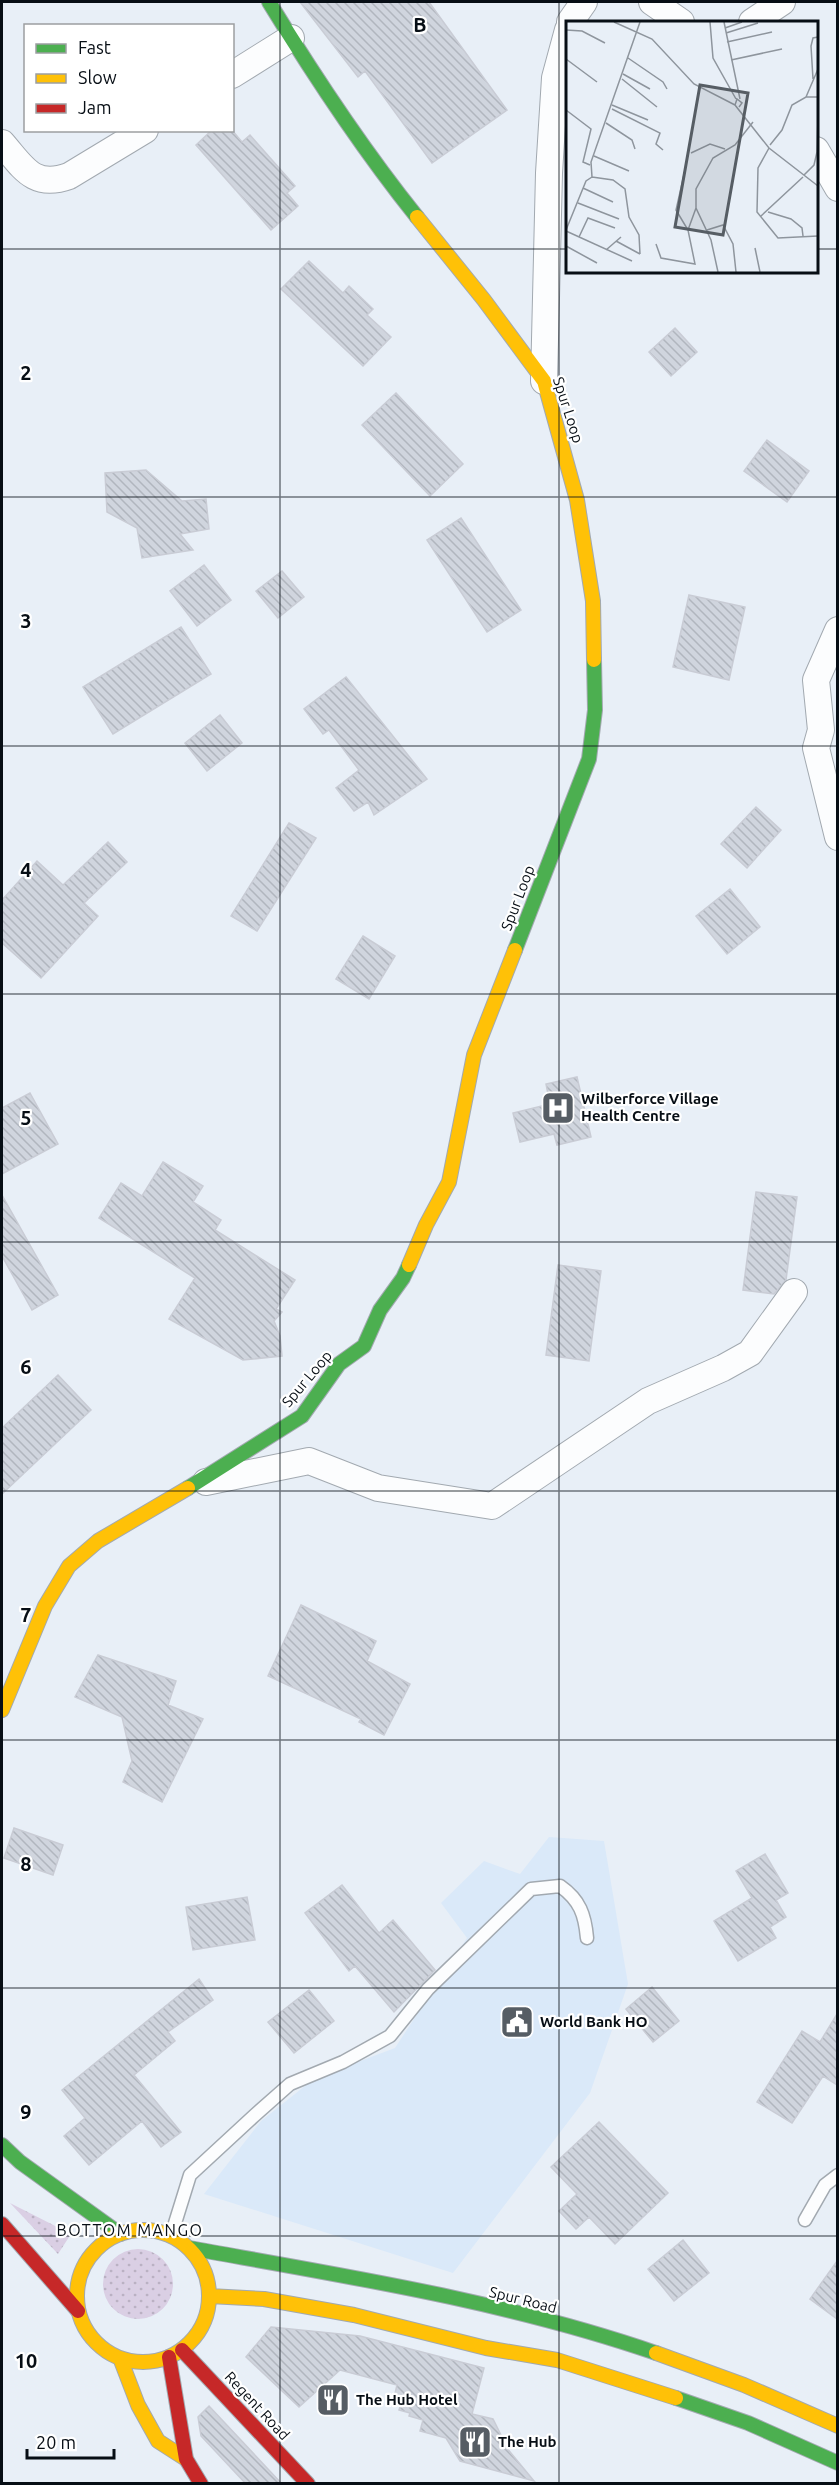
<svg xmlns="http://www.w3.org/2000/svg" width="839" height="2485" viewBox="0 0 839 2485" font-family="Ubuntu,sans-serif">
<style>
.built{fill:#dae9f9}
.green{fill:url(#green-dots)}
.building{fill:url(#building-back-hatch);stroke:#c9ccd5;stroke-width:1.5}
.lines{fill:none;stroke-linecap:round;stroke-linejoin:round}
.lane-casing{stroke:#a2a9b0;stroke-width:15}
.street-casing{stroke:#a2a9b0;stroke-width:28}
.fast-casing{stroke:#a2a9b0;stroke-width:16}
.slow-casing{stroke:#a2a9b0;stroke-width:16}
.jam-casing{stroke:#a2a9b0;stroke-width:16}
.lane{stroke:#fcfdfe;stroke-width:12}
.street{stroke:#fcfdfe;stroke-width:26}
.fast{stroke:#4caf50;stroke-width:14}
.slow{stroke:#ffc107;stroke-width:14}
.jam{stroke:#c62828;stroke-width:14}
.grid{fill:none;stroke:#070e15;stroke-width:1.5;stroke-opacity:0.55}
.labels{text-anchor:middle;stroke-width:4.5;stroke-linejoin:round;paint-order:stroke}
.street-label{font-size:15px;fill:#070e15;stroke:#fff}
.poi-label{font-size:15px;font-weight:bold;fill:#070e15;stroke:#fff;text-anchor:start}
.neighbourhood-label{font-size:16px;letter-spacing:1.5px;fill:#070e15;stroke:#fff}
.inset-road{fill:none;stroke:#8e959d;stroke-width:1.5}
.view{fill:#565d64;fill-opacity:0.15;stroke:#565d64;stroke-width:3}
.inset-edge{fill:none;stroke:#070e15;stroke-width:3}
.grid-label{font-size:20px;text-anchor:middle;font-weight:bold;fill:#070e15;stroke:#fff;stroke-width:4.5;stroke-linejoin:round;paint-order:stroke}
</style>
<defs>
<pattern id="green-dots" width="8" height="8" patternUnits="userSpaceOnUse" patternTransform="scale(1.5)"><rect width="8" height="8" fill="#dacfe4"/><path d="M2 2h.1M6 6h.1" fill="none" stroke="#bab1c3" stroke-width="1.8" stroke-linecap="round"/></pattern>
<pattern id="building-back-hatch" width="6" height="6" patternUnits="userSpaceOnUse" patternTransform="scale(1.5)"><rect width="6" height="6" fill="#d0d5de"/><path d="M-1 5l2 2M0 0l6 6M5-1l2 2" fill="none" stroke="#b1b6be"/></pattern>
</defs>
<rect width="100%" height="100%" fill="#e8eff7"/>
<path class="built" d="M549,1837L604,1841L628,1984L590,2093L453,2273L204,2194L261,2121L315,2078L395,2048L467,1938L441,1903L484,1861L520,1874Z"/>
<path class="green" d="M10,2203L71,2234L58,2254Z
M103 2284a35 35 0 1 1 70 0a35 35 0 1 1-70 0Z"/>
<path class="building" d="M300,2H429L507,110L432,163L365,71L358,77Z
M212,130H232L242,142L250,135L295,186L287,193L298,206L271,230L196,145Z
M309,261L343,293L349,286L373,309L367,315L391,337L363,366L281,289Z
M675,328L697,352L671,376L649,352Z
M396,393L463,464L430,496L362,425Z
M767,440L809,471L787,502L744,471Z
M146,470L182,501L206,499L209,529L180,534L193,550L142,558L137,528L107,512L105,473Z
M461,518L521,610L487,632L427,540Z
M204,565L231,600L197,626L170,591Z
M282,571L304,597L278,618L256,591Z
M689,595L745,607L729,680L673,667Z
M181,627L211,674L113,734L83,687Z
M346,677L427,779L374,815L368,802L354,811L336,788L359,770L329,730L323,734L304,709Z
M220,715L242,743L207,771L185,743Z
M756,807L781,830L747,868L721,844Z
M289,823L316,838L257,931L231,916Z
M108,842L127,862L84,903L98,916L41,978L2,943V900L37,861L63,885Z
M730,889L760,927L727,954L696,916Z
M363,936L395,956L369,999L336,979Z
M577,1077L591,1137L557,1145L554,1134L520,1142L513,1113L550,1104L546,1084Z
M30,1093L58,1144L2,1174V1108Z
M163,1162L203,1186L193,1202L221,1220L215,1230L295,1280L276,1309L282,1312L274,1321L280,1336L282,1356L243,1360L169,1319L195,1278L99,1218L121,1183L142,1196Z
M756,1192L797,1197L786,1280L774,1294L743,1290Z
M2,1195L58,1295L32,1310L2,1256Z
M558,1265L601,1271L589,1361L546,1355Z
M58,1375L91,1410L2,1494V1428Z
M301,1605L376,1641L367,1661L410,1684L384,1735L359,1722L361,1719L268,1676Z
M98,1655L176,1681L168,1705L203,1719L162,1802L123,1782L132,1761L122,1717L75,1697Z
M14,1828L63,1845L53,1875L4,1858Z
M765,1854L788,1893L776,1900L786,1917L770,1927L776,1938L738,1961L714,1921L752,1898L736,1871Z
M342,1885L379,1933L393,1920L435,1970L394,2012L355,1966L349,1971L305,1913Z
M247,1897L255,1940L193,1950L186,1907Z
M199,1979L213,2000L168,2032L175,2041L134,2075L181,2132L161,2147L142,2121L89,2165L64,2136L85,2118L62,2090Z
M652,1987L679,2021L653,2042L626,2009Z
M309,1990L334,2021L294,2053L268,2022Z
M837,2014V2085L823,2076L792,2123L757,2102L802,2031L820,2042Z
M599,2122L668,2193L615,2244L589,2217L576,2229L559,2211L577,2194L551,2167Z
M683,2240L709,2273L674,2301L648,2269Z
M837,2261V2319L810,2299Z
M271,2327L360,2336L484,2368L472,2414L493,2419L502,2437L501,2441L534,2481L460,2461L446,2438L420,2431L423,2420L409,2416L410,2413L399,2410L401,2404L393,2402L397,2385L340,2370L299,2407L246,2357Z
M209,2406L282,2484H246L201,2436L198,2417Z"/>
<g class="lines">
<defs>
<path id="lane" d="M805,2220L825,2185L838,2175
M171,2236L190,2175L255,2115L290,2084L343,2062L390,2036L428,1989L531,1889L560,1886C580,1900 585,1915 587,1938"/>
<path id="street" d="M652,2L681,22
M570,22L584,2
M752,22L782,2
M232,75L291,38
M2,143C23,167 33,189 69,176L145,130
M816,150L838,188
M544,381L549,173L555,78L568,30
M838,630L816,680L821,730L816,748L838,837
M206,1482L309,1461L378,1488L492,1506L648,1401L723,1368L750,1353L794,1292"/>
<path id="fast" d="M269,2C313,74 364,151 417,217
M515,950L589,759L595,710L594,660
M188,1488L302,1416L339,1364L364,1346L380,1310L403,1278L409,1265
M2,2145L20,2162L120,2234
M189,2248C345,2276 505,2301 656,2353
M676,2398L748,2423L838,2463"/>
<path id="slow" d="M417,217L484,300L544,381L577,500L593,601L594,660
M409,1265L426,1225L449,1182L474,1055L515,950
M2,1710L45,1606L69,1566L98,1541L188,1488
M77 2296a66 66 0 1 1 132 0a66 66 0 1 1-132 0Z
M209,2296L264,2299L354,2315L486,2348L557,2360L676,2398
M656,2353L744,2385L838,2426
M120,2358L138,2405L158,2441L186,2459"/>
<path id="jam" d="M2,2224L78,2311
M182,2350L308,2484
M169,2357L186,2459L201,2484"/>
</defs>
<use href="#lane" class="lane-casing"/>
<use href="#street" class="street-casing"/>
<use href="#fast" class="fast-casing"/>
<use href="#slow" class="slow-casing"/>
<use href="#jam" class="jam-casing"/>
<use href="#lane" class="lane"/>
<use href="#street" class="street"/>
<use href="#fast" class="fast"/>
<use href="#slow" class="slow"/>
<use href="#jam" class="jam"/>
</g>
<path class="grid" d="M280,2V2484M559,2V2484M2,249H568M816,249H838M2,497H838M2,746H838M2,994H838M2,1242H838M2,1491H838M2,1740H838M2,1988H838M2,2236H838"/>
<defs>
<symbol id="hospital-square" viewBox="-11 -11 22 22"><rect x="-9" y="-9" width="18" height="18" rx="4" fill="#565d64" stroke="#fff"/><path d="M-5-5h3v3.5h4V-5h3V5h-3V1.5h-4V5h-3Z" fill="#fff"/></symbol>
<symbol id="civic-square" viewBox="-11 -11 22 22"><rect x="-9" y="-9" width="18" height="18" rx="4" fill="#565d64" stroke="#fff"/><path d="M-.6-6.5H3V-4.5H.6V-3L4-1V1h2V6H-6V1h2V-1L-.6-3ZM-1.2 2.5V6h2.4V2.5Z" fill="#fff"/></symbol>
<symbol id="restaurant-square" viewBox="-11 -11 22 22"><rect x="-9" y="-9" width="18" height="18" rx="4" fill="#565d64" stroke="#fff"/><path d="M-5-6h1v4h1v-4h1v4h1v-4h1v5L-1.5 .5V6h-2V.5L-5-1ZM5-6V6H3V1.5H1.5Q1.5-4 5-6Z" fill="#fff"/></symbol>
</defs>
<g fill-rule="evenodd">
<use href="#hospital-square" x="539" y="1089" width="38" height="38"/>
<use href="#civic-square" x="498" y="2003" width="38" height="38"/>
<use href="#restaurant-square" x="314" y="2381" width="38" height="38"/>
<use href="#restaurant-square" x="456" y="2423" width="38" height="38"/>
</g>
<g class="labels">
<g class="street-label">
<text transform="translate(568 410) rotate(72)" y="5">Spur Loop</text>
<text transform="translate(518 898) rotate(-69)" y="5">Spur Loop</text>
<text transform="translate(307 1379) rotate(-50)" y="5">Spur Loop</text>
<text transform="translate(523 2300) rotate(14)" y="5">Spur Road</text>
<text transform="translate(257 2406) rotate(47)" y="5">Regent Road</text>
</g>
<g class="poi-label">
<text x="581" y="1104">Wilberforce Village<tspan x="581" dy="17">Health Centre</tspan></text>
<text x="540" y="2027">World Bank HO</text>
<text x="356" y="2405">The Hub Hotel</text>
<text x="498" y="2447">The Hub</text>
</g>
<g class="neighbourhood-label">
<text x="130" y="2236">BOTTOM MANGO</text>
</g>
</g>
<g transform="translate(566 21)">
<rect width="252" height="252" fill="#e8eff7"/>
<path class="inset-road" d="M48,1L86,18L128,63L169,84M144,1L147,37L170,78M158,1L174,78M159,7L176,1M0,9L16,10L39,22M160,12L192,2M161,21L206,11M62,37L97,61L101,68M0,38L31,61M165,39L216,28M57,53L84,68M56,58L91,86M247,58L245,25L247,17L252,16M240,76L252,48M46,84L82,99M173,86L176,82L171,78L169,84L203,127L252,165M46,88L94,112L90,123L97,129M0,89L25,108L17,141L24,144M40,102L66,119L69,128M204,124L216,109L226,84L240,76H252M203,127L192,147L191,191L212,217L252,215M125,132L144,123L159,128M28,135L63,150M238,154L248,144L251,131L252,96M26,156L25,141L74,1M26,156L47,159L59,168L63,196L73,214L74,233M17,167L47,181M12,182L53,198M202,191L225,198L236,207L237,215M195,195L237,156M0,209L20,160L26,156M122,209L130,187M141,209L157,204L167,223L170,251M0,210L66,240M13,216L22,197L49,207M50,220L74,233M90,223L95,237L129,243L122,209L110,189L119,149M0,225L31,242M189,227L194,251M40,229L55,216M152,251L145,219L130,187V168L147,137L169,124L187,101"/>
<path class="view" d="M134,64L182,72L157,214L109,206Z"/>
<rect width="252" height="252" class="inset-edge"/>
</g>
<g class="grid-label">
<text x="420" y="32">B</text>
<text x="26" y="380">2</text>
<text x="26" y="628">3</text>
<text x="26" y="877">4</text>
<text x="26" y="1125">5</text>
<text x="26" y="1374">6</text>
<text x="26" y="1622">7</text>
<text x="26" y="1871">8</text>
<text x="26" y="2119">9</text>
<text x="26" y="2368">10</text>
</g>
<rect width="839" height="2485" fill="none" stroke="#070e15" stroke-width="6"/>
<rect x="24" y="24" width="210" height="108" fill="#ffffff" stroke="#9c9fa1" stroke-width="1.5"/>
<rect x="36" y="44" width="30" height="9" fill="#4caf50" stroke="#9c9fa1" stroke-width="1.5"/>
<text x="78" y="54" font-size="18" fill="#070e15">Fast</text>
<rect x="36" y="74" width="30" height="9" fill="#ffc107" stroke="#9c9fa1" stroke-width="1.5"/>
<text x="78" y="84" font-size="18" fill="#070e15">Slow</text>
<rect x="36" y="104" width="30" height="9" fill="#c62828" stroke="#9c9fa1" stroke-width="1.5"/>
<text x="78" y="114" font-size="18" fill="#070e15">Jam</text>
<path d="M27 2449v9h87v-9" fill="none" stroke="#070e15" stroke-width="3"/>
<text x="36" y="2449" font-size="18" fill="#070e15" stroke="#ffffff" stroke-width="4.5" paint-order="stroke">20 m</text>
</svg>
